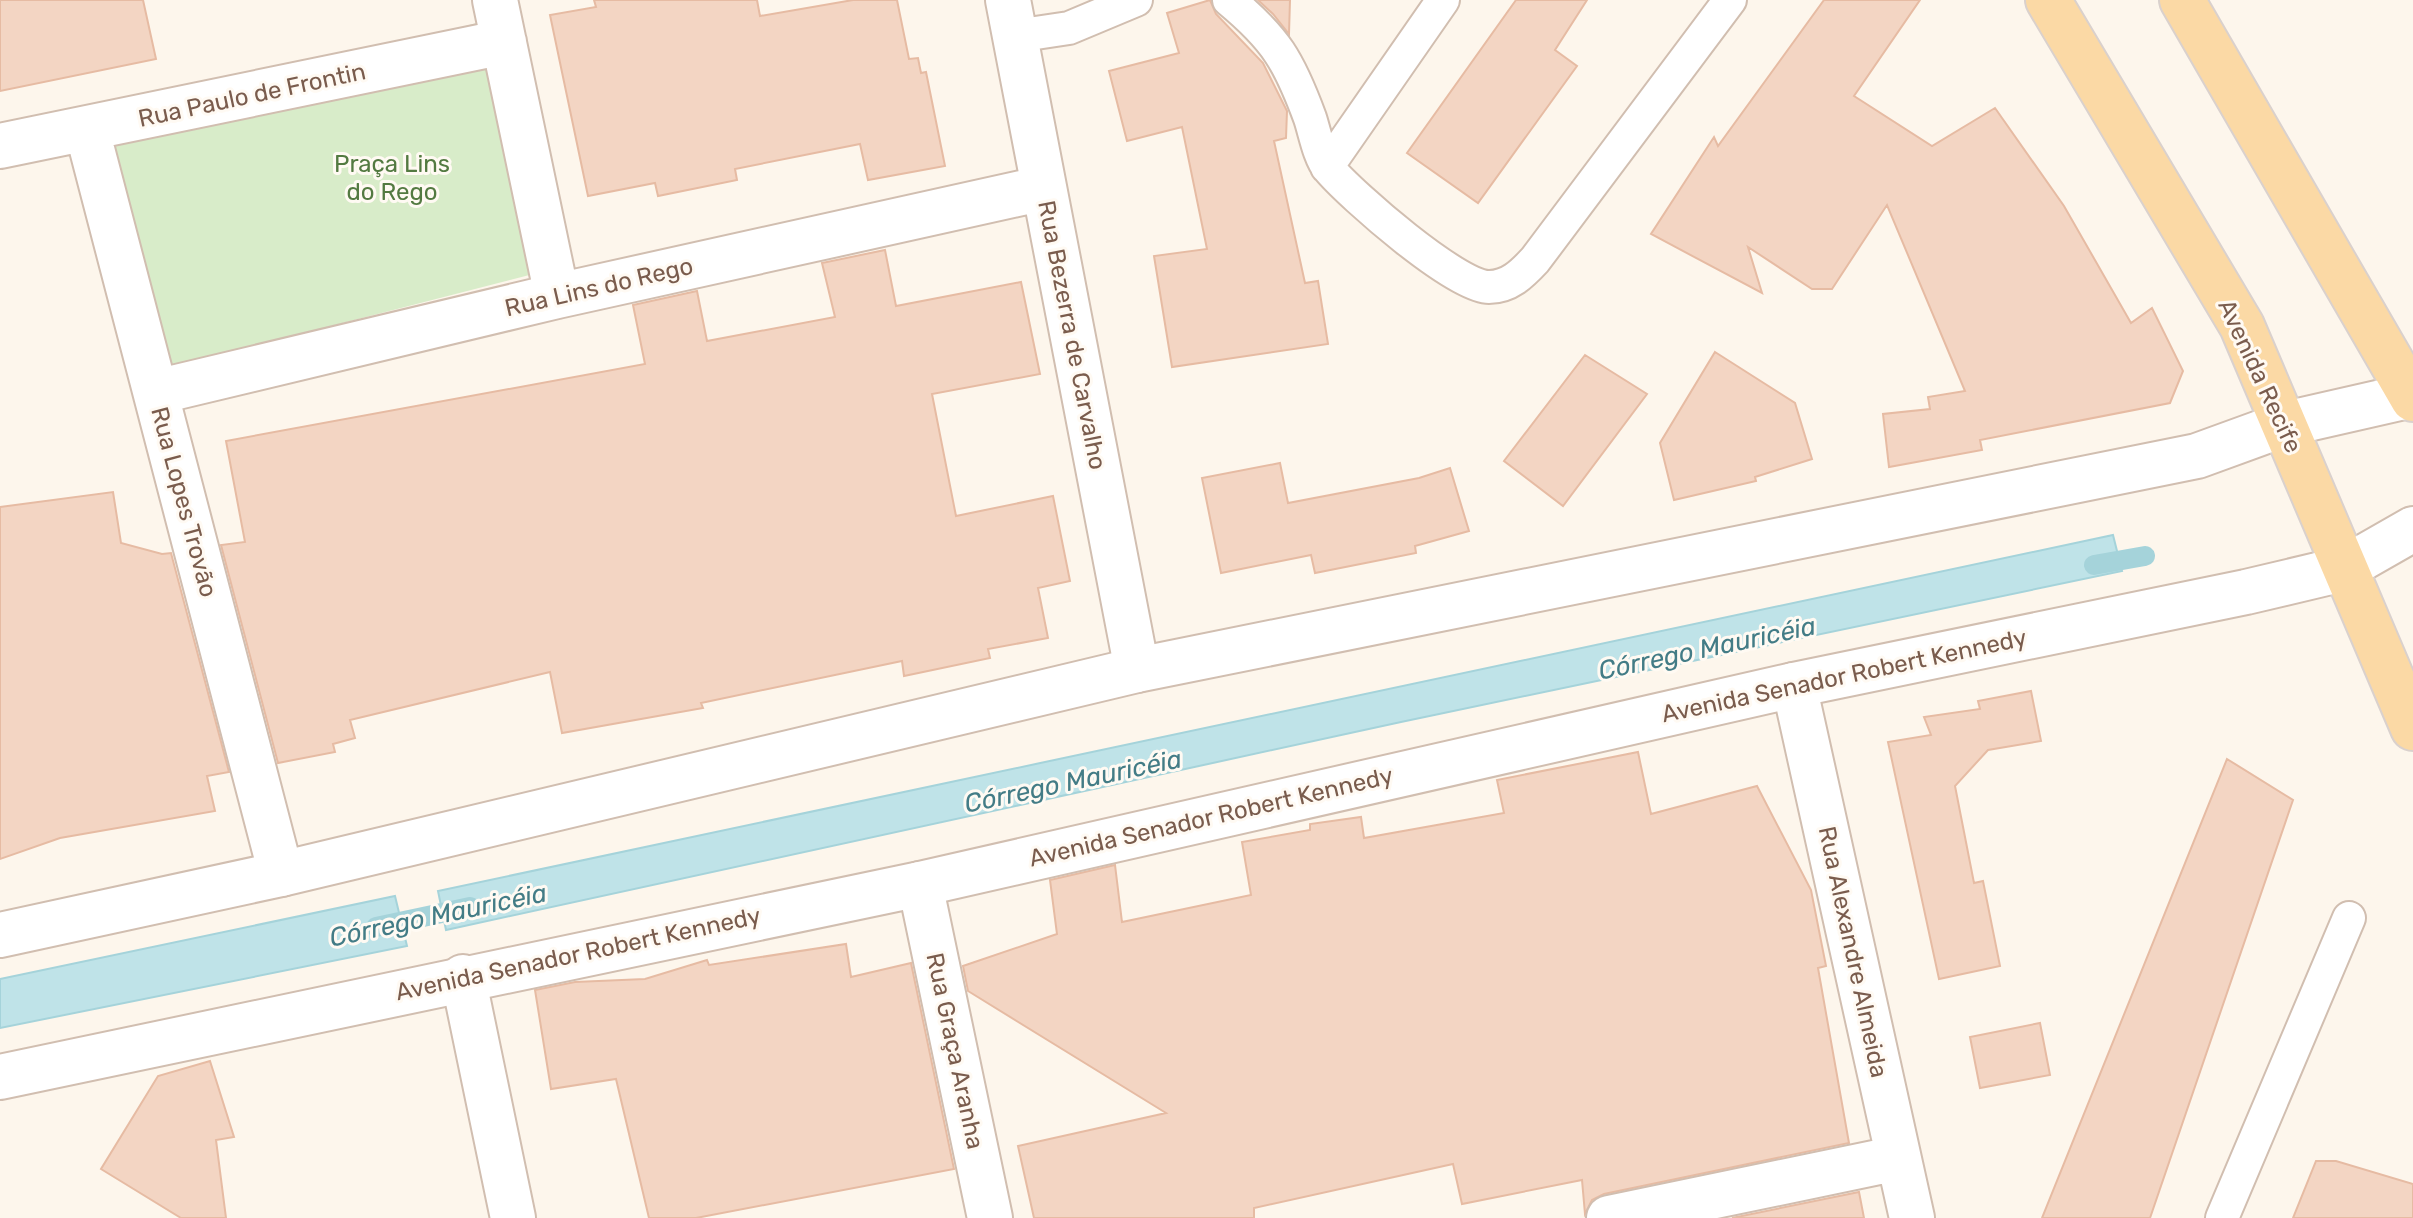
<svg xmlns="http://www.w3.org/2000/svg" width="2413" height="1218" viewBox="0 0 2413 1218" font-family="Rubik,sans-serif">
<style>
.green{fill:#d8ecc9}
.water{fill:#bfe3e8;stroke:#a5d3da;stroke-width:2}
.lines{fill:none;stroke-linecap:round;stroke-linejoin:round}
.stream{stroke:#a5d3da;stroke-width:20}
.building{fill:#f3d5c3;stroke:#e6bba3;stroke-width:2}
.service-casing{stroke:#d1beb0;stroke-width:36}
.minor-casing{stroke:#d1beb0;stroke-width:48}
.tertiary-casing{stroke:#d1beb0;stroke-width:48}
.primary-casing{stroke:#dad1cd;stroke-width:48}
.service{stroke:#fff;stroke-width:32}
.minor{stroke:#fff;stroke-width:44}
.tertiary{stroke:#fff;stroke-width:44}
.primary{stroke:#fbd9a5;stroke-width:44}
.labels{text-anchor:middle;stroke-width:6;stroke-linejoin:round;paint-order:stroke}
.street-label{font-size:24px;fill:#7a5c4d;stroke:#fffaf3}
.park-label{font-size:24px;fill:#537a41;stroke:#fffaf3}
.water-label{font-size:26px;font-style:italic;fill:#437c86;stroke:#fffaf3}
</style>
<rect width="100%" height="100%" fill="#fdf6ec"/>
<path class="green" d="M492,19L545,271L152,372L90,125Z"/>
<path class="water" d="M2113,535L2122,571L1401,722L446,930L438,891Z
M395,896L407,946L0,1028V979Z"/>
<g class="lines">
<path class="stream" d="M2094,565L2145,556
M376,927L470,907"/>
</g>
<path class="building" d="M0,0H143L156,59L0,91Z
M594,0H757L760,16L853,0H897L909,59L918,58L921,73L926,72L945,166L868,180L860,144L735,169L737,180L658,196L655,183L588,196L550,15L596,7Z
M1210,0L1216,14L1263,63L1287,111L1286,138L1274,141L1305,283L1318,281L1328,344L1172,367L1154,256L1207,249L1182,127L1127,141L1109,71L1179,53L1167,13Z
M1258,0H1290L1289,34L1273,14Z
M1516,0H1587L1555,50L1577,66L1478,203L1407,153Z
M1824,0H1920L1854,96L1932,146L1995,108L2064,206L2131,323L2152,308L2183,371L2170,403L1980,440L1982,450L1889,467L1883,414L1930,409L1928,397L1965,391L1887,205L1832,289H1812L1748,247L1762,293L1651,234L1714,137L1718,146Z
M885,250L896,306L1021,282L1040,374L932,394L956,516L1053,496L1070,581L1038,588L1048,638L988,649L990,658L904,676L902,661L701,703L703,708L562,733L550,672L350,720L355,738L333,744L335,752L278,763L221,545L245,542L226,441L645,364L633,305L697,291L707,341L835,317L822,263Z
M1715,352L1795,403L1812,459L1755,477L1756,481L1674,500L1660,443Z
M1585,355L1647,394L1563,506L1504,461Z
M1280,463L1288,503L1419,478L1450,468L1469,531L1415,546L1416,553L1315,573L1311,555L1221,573L1202,478Z
M113,492L121,543L162,554L171,553L229,772L207,776L215,811L60,838L0,859V507Z
M2031,691L2041,741L1988,750L1955,786L1974,883L1983,881L2000,966L1939,979L1888,742L1931,735L1924,717L1980,709L1978,701Z
M1638,752L1651,814L1757,786L1811,890L1826,966L1818,968L1849,1143L1604,1194L1592,1200L1585,1214L1582,1180L1462,1204L1453,1164L1254,1208V1218H1034L1018,1146L1166,1113L968,991L963,966L1057,934L1050,880L1115,865L1122,922L1251,895L1242,842L1310,830V824L1361,817L1364,838L1504,813L1497,780Z
M2227,759L2293,800L2150,1218H2042Z
M846,944L851,977L911,963L954,1169L696,1218H649L616,1079L551,1089L535,990L575,982L645,979L707,960L709,965Z
M2040,1023L2050,1075L1980,1088L1970,1037Z
M210,1061L234,1137L216,1140L226,1218H181L101,1169L158,1076Z
M2316,1161H2336L2413,1184V1218H2293Z
M1859,1192L1864,1218H1732Z"/>
<g class="lines">
<defs>
<path id="service" d="M1229,0C1276,39 1289,61 1310,118C1315,133 1319,157 1329,169C1352,196 1456,287 1489,287C1509,287 1522,274 1535,260L1730,0
M1016,36L1069,28L1136,0
M1327,167L1443,0
M2222,1218L2349,918"/>
<path id="minor" d="M495,0L557,296
M1008,0L1137,670
M87,130L281,874
M0,146L504,42
M156,392L557,296L1044,188
M2285,424L2413,395
M1794,685L1912,1218
M920,884L990,1218
M463,977L513,1218
M1609,1218L1898,1158"/>
<path id="tertiary" d="M0,935L281,874L1137,670L2197,456L2285,424
M0,1077L920,884L1794,685L2246,592L2343,569L2413,529"/>
<path id="primary" d="M2048,0L2242,326L2413,728
M2182,0L2413,399"/>
</defs>
<use href="#service" class="service-casing"/>
<use href="#minor" class="minor-casing"/>
<use href="#tertiary" class="tertiary-casing"/>
<use href="#primary" class="primary-casing"/>
<use href="#service" class="service"/>
<use href="#minor" class="minor"/>
<use href="#tertiary" class="tertiary"/>
<use href="#primary" class="primary"/>
</g>
<g class="labels">
<g class="street-label">
<text transform="translate(252 95) rotate(-12)" y="8">Rua Paulo de Frontin</text>
<text transform="translate(599 287) rotate(-13)" y="8">Rua Lins do Rego</text>
<text transform="translate(1072 335) rotate(79)" y="8">Rua Bezerra de Carvalho</text>
<text transform="translate(2260 376) rotate(65)" y="8">Avenida Recife</text>
<text transform="translate(184 502) rotate(75)" y="8">Rua Lopes Trovão</text>
<text transform="translate(1844 676) rotate(-12)" y="8">Avenida Senador Robert Kennedy</text>
<text transform="translate(1211 817) rotate(-13)" y="8">Avenida Senador Robert Kennedy</text>
<text transform="translate(1853 952) rotate(78)" y="8">Rua Alexandre Almeida</text>
<text transform="translate(578 954) rotate(-12)" y="8">Avenida Senador Robert Kennedy</text>
<text transform="translate(955 1051) rotate(78)" y="8">Rua Graça Aranha</text>
</g>
<g class="park-label">
<text x="392" y="172">Praça Lins<tspan x="392" dy="28">do Rego</tspan></text>
</g>
<g class="water-label">
<text transform="translate(1707 648) rotate(-12)" y="9">Córrego Mauricéia</text>
<text transform="translate(1073 781) rotate(-12)" y="9">Córrego Mauricéia</text>
<text transform="translate(438 915) rotate(-12)" y="9">Córrego Mauricéia</text>
</g>
</g>
</svg>
